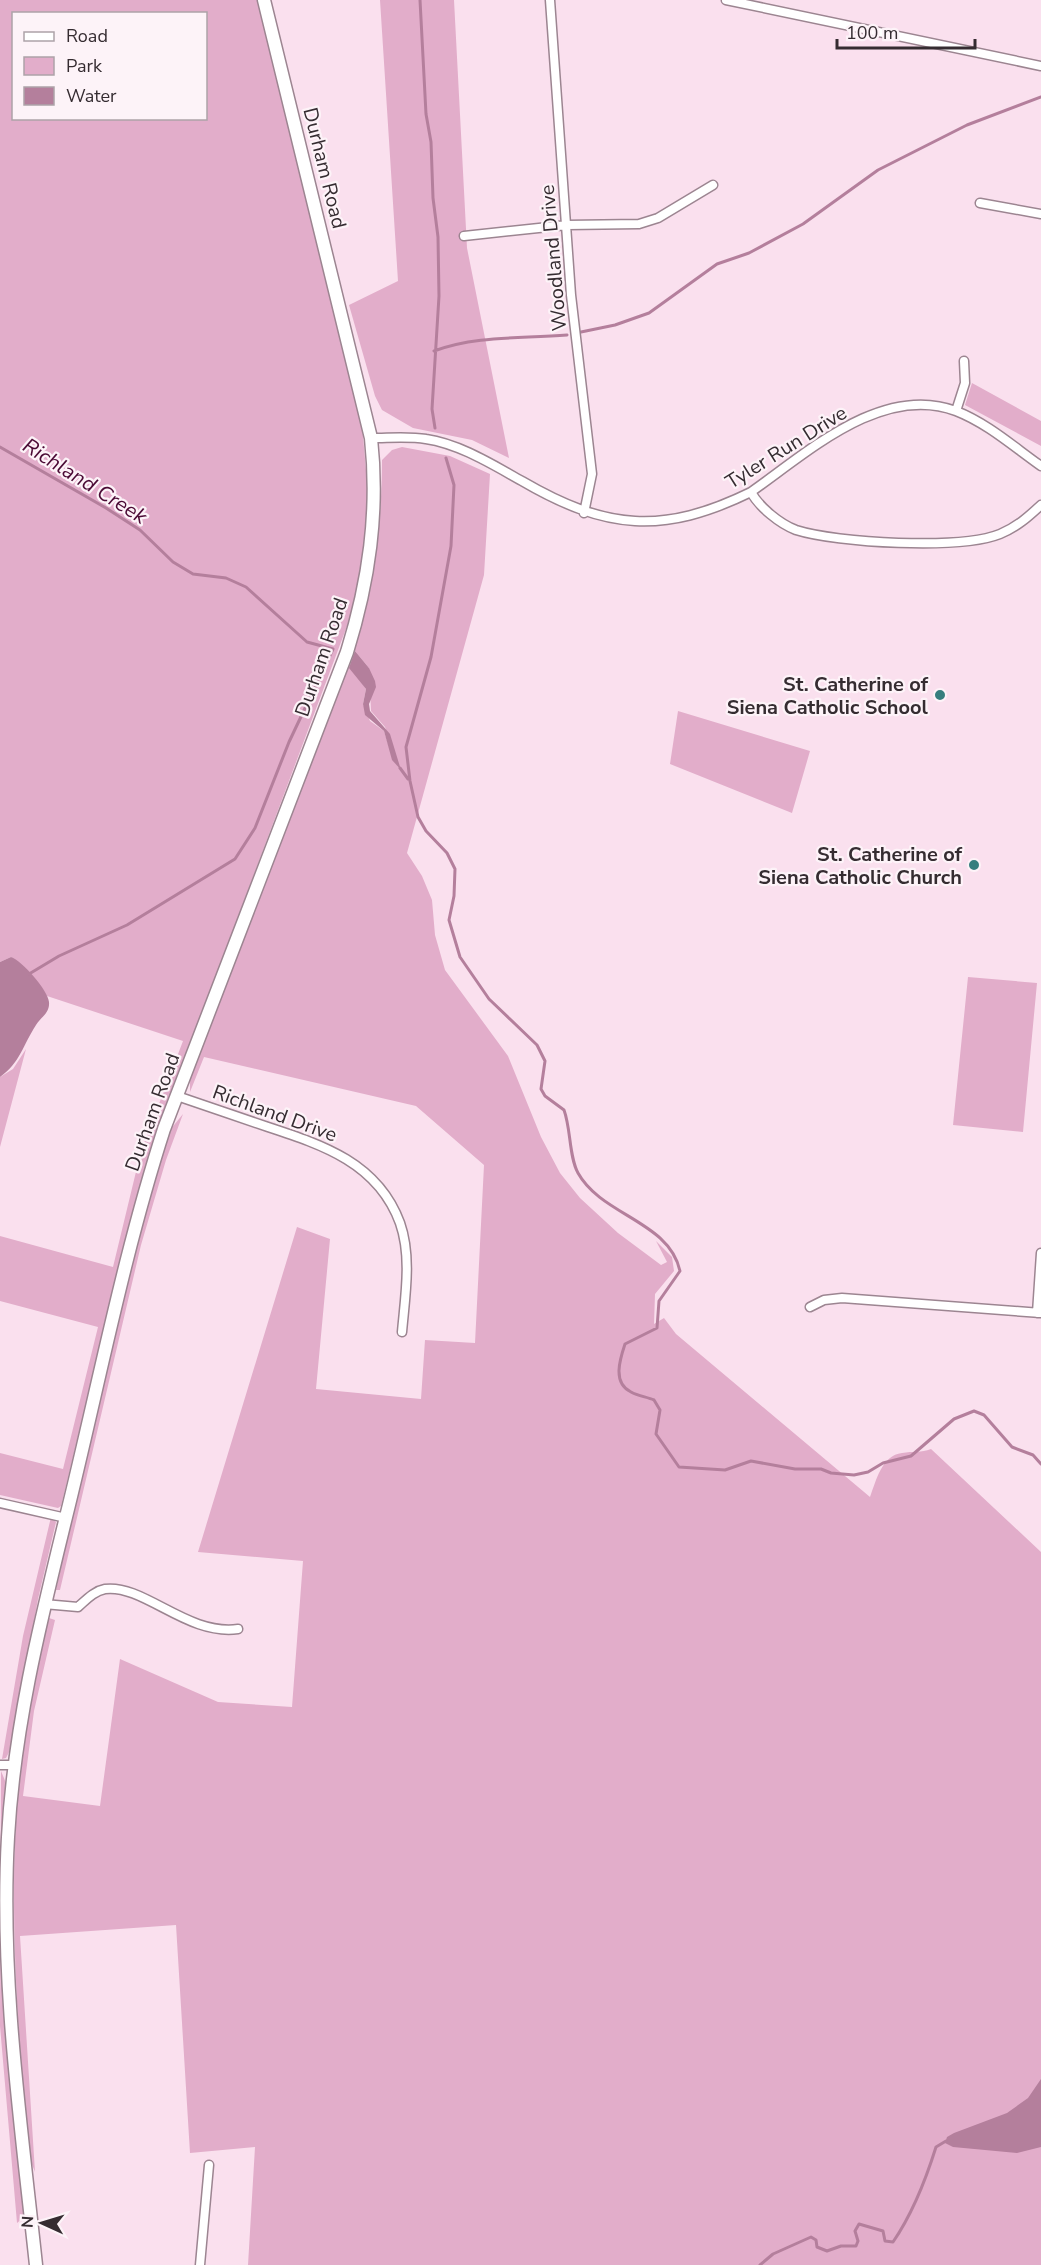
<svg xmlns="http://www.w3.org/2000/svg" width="1041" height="2265" viewBox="0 0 1041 2265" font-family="'Nunito Sans',sans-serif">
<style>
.green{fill:#e2adca;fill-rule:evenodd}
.water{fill:#b47f9c}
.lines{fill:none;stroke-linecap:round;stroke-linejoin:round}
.stream{stroke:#b47f9c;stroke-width:3}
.street-casing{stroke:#9c8591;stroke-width:11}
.primary-casing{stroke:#9c8591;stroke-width:15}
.street{stroke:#fff;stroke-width:8}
.primary{stroke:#fff;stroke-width:12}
.poi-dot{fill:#367e7e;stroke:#fdf3f8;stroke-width:2}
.labels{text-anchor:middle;stroke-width:4.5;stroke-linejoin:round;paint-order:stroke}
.street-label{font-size:20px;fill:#352c31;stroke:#fdf3f8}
.poi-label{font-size:20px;font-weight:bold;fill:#352c31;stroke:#fdf3f8;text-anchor:end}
.water-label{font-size:21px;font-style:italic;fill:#4b0a35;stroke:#fdf3f8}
</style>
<rect width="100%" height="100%" fill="#fae0ee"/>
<path class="green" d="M0,0H258L362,425L368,492V534L356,602L150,1152L135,1203L61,1506L58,1508L0,1495V1453L63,1469L98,1327L0,1301V1236L113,1267L141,1151L183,1041L47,996L30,973L11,957L0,962ZM14,14H206V118H14Z
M380,0H454L467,248L509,458L472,440L413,428L382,410L375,396L349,305L398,281Z
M972,383L1041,421V446L965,405Z
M402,447L450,456L490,474L484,575L407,853L422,876L432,900L435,935L445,970L508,1056L541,1137L560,1173L580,1198L618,1233L661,1265L667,1262L656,1241L672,1257L674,1271L655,1294L654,1324L664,1318L676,1334L870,1497C876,1481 882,1455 902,1453C913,1451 921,1453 931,1449L1041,1552V2265H248L255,2147L190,2153L176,1925L20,1936L35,2172C20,2135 23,2090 20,2051C12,1929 8,1809 33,1689C38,1666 40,1640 49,1618L55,1620L34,1711L23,1796L100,1806L120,1659L218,1702L292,1707L303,1561L198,1552L297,1227L330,1239L316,1389L421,1399L425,1340L475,1343L484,1165L416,1106L204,1057L190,1092V1076L359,629C375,574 382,518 382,460L392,450ZM355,651L369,668L371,711L385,727L400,769L393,760L384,731L370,721L363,704L366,689L353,670Z
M678,711L810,751L792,813L670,764Z
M968,977L1037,983L1023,1132L953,1125Z
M26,1049L0,1147V1077L13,1069Z
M183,1114L166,1160L141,1245L60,1590H56L101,1385L147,1203L164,1145L170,1130Z
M51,1517L56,1522L38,1599L11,1748L6,1758L2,1759L23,1636Z
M1,1771L6,1783L7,2013L24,2217L17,2223L0,2026Z"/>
<path class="water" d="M355,651L369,668L375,681L376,687L369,704L370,711L390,734L401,770L392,760L384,731L365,715L363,704L366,689L349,668Z
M11,957C22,961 48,990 49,1002C50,1013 41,1017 36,1025C23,1045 20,1063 0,1077V962Z
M1041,2079V2147L1017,2153L953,2147L945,2143L947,2137L954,2133L1007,2113L1028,2098Z"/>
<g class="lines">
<path class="stream" d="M420,0L426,114L431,142L433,198L438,237L439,296L432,409L435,428
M581,332L615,325L649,313L717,264L749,253L803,224L878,170L967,125L1041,97
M434,351C477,335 522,339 567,335
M0,447L106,508L140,530L173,562L193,574L226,578L246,587L307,642L333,649L289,742L255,828L235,859L127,925L59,956L29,974
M446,458L454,485L451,546L431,657L406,747L410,781L418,817L426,831L447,853L455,869L454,896L449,920L460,957L489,999L537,1045L545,1061L541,1089L545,1096L564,1110C571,1129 569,1157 578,1173C602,1216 669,1221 680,1271L659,1301L657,1328L625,1344C620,1359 612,1383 631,1392C638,1396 647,1397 654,1400L660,1410L656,1434L679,1467L725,1470L751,1461L795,1469H821L831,1473L854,1475L868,1472L883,1463L911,1456L954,1419L974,1411L984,1415L1012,1447L1033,1455L1041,1464
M400,768L408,779
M760,2265L773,2254L811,2237L816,2240L817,2247L827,2251L841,2246H856L858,2241L855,2231L859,2224L883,2231L885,2241L893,2242C913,2213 926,2179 936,2147L946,2141"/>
<defs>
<path id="street" d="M550,0L571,295L592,474L584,513
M726,0L1041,66
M980,203L1041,214
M464,236L567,225L639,224L658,218L713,185
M956,411L965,383L964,361
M371,438C389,438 409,436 426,439C460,444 493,465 522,481C606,530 663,535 751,492C807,453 882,383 956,411C987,423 1014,447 1041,466
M751,492C759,507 780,524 796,530C837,543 960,550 1000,534C1017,527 1028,517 1041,505
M177,1096C207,1106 238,1117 268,1127C323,1145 378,1163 400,1223C412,1257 405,1297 402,1332
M810,1307L824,1300L842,1298L1041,1313
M1037,1313L1041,1253
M0,1503L66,1518
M44,1604L78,1607C86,1600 94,1591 105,1589C144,1584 187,1636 238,1629
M0,1765H14
M200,2265L209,2165"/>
<path id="primary" d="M36,2265C21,2124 0,1979 8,1837C14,1727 40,1623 66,1517C98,1388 123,1256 164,1129L347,652C369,581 379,512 371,438L264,0"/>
</defs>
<use href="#street" class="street-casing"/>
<use href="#primary" class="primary-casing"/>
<use href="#street" class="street"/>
<use href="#primary" class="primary"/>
</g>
<g class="poi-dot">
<circle cx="940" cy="695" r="6"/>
<circle cx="974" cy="865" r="6"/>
</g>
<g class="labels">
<g class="street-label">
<text transform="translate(325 168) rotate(76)" y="7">Durham Road</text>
<text transform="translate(553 258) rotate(-95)" y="7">Woodland Drive</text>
<text transform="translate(786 447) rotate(-32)" y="7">Tyler Run Drive</text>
<text transform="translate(321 657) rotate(-71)" y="7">Durham Road</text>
<text transform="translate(152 1112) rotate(-70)" y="7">Durham Road</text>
<text transform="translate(275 1113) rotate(20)" y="7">Richland Drive</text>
</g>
<g class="poi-label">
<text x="928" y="691">St. Catherine of<tspan x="928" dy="23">Siena Catholic School</tspan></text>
<text x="962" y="861">St. Catherine of<tspan x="962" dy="23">Siena Catholic Church</tspan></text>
</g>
<g class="water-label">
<text transform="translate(85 481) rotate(32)" y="7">Richland Creek</text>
</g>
</g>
<rect x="12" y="12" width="195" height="108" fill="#fdf3f8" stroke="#ada3a8" stroke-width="1.5"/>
<rect x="24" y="32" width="30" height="9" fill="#ffffff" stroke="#ada3a8" stroke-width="1.5"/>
<text x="66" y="42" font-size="18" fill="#352c31">Road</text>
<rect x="24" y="57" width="30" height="18" fill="#e2adca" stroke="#ada3a8" stroke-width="1.5"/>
<text x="66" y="72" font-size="18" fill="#352c31">Park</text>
<rect x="24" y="87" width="30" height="18" fill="#b47f9c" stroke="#ada3a8" stroke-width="1.5"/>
<text x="66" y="102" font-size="18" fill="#352c31">Water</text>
<g transform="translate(42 2223) rotate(274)" stroke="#fdf3f8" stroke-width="4.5" paint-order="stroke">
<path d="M0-4.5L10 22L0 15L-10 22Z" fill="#352c31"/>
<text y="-9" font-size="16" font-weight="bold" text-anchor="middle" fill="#352c31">N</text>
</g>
<path d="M837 39v9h138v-9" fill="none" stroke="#352c31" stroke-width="3"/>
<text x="846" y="39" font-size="18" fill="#352c31" stroke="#fdf3f8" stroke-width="4.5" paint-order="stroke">100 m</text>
</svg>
